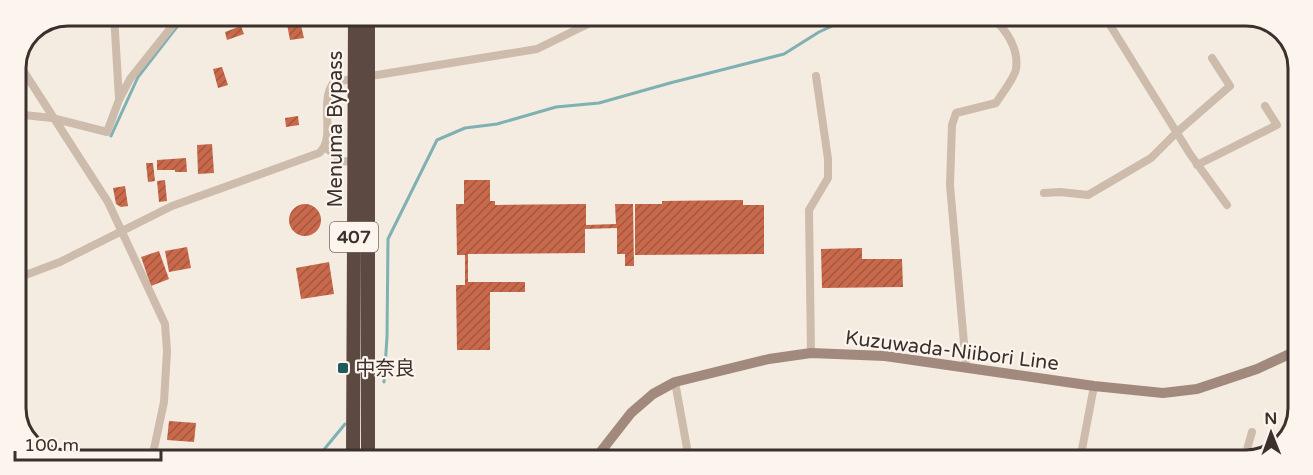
<svg xmlns="http://www.w3.org/2000/svg" width="1313" height="475" viewBox="0 0 1313 475" font-family="'Varela Round','Noto Sans JP',sans-serif">
<style>
.lines{fill:none;stroke-linecap:round;stroke-linejoin:round}
.stream{stroke:#7fb0b2;stroke-width:3}
.building{fill:url(#building-hatch)}
.street{stroke:#cdbbac;stroke-width:8}
.secondary{stroke:#a18a7d;stroke-width:10}
.highway{stroke:#5c4a42;stroke-width:14}
.poi-dot{fill:#1f5a5e;stroke:#fbf5ee;stroke-width:2}
.labels{text-anchor:middle;stroke-width:4.5;stroke-linejoin:round;paint-order:stroke}
.shield{fill:#fbf5ee;stroke:#756b66;stroke-width:1.5}
.shield-label{font-size:18px;font-weight:bold;fill:#3b302b}
.street-label{font-size:20px;fill:#3b302b;stroke:#fbf5ee}
.poi-label{font-size:20px;fill:#3b302b;stroke:#fbf5ee;text-anchor:start}
.rim{fill:none;stroke:#3b302b;stroke-width:3}
</style>
<defs>
<pattern id="building-hatch" width="6" height="6" patternUnits="userSpaceOnUse" patternTransform="scale(1.5)"><rect width="6" height="6" fill="#c8694b"/><path d="M-1 1l2-2M0 6l6-6M5 7l2-2" fill="none" stroke="#a4573f"/></pattern>
</defs>
<rect width="100%" height="100%" fill="#f4ebe1"/>
<g class="lines">
<path class="stream" d="M111,136L138,77L186,15
M384,382L387,337L388,239L437,140L465,128L497,124L556,107L599,103L670,83L784,54L819,32L852,17
M317,458L345,424"/>
</g>
<path class="building" d="M299,17L304,38L290,40L286,19Z
M241,26L244,34L227,40L225,32Z
M222,67L228,85L218,88L213,69Z
M298,116L299,125L286,127L285,118Z
M212,144L214,173L198,174L197,145Z
M186,158L187,172H175V170H157V160Z
M146,163H153L155,181L148,182Z
M165,180L167,201L159,202L157,181Z
M464,180H490V201H495V205L586,204V225L616,224L615,204H633L634,266H625V254H617V228L585,229V253L468,254V282H525V292H490V350H457L456,285H465V255H457L456,204H464Z
M125,186L128,206L121,207L116,204L113,188Z
M743,200V205H764V254L635,255V204H662V201Z
M289 220a16 16 0 1 1 32 0a16 16 0 1 1-32 0Z
M187,247L191,268L169,272L165,251Z
M862,248V259H902L903,287L822,288L821,249Z
M159,251L169,279L151,286L141,257Z
M329,262L334,294L301,299L296,268Z
M169,421L196,423L194,442L167,440Z"/>
<g class="lines">
<path class="street" d="M114,15L119,98
M1105,17L1190,154L1227,205
M17,61L108,202L165,324L167,351L164,402L152,458
M15,114L52,118L107,132L119,100L130,79L181,15
M325,147L342,161L355,162
M1197,165L1277,125L1265,106
M1044,193L1060,192L1088,195L1151,158L1176,133L1230,86L1212,58
M15,279L60,262L172,206L319,153C337,139 318,101 334,82L537,49L596,20L612,16
M811,353L809,210L828,178V159L816,76
M966,366L950,185L952,125L956,113L996,103C1001,95 1015,77 1016,69C1019,48 1006,30 992,17
M675,382L689,459
M1035,460C1055,456 1072,452 1092,460
M1080,460L1094,386
M1244,460L1252,432"/>
<path class="secondary" d="M595,459L631,413L653,394L675,382L769,359L811,353L885,356L1094,386L1163,393L1197,389L1257,369L1296,351"/>
<path class="highway" d="M353,458L355,16
M368,458V16"/>
</g>
<rect class="poi-dot" x="337" y="362" width="12" height="12" rx="3"/>
<g class="labels">
<rect class="shield" x="330" y="222" width="48" height="30" rx="4.5"/>
<g class="shield-label">
<text x="354" y="243">407</text>
</g>
<g class="street-label">
<text transform="translate(335 129) rotate(-90)" y="7">Menuma Bypass</text>
<text transform="translate(952 350) rotate(7)" y="7">Kuzuwada-Niibori Line</text>
</g>
<g class="poi-label">
<text x="355" y="375">中奈良</text>
</g>
</g>
<path d="M0 0H1313V475H0ZM68 26H1246A42 42 0 0 1 1288 68V408A42 42 0 0 1 1246 450H68A42 42 0 0 1 26 408V68A42 42 0 0 1 68 26Z" fill="#fbf5ee" fill-rule="evenodd"/>
<path class="rim" d="M68 26H1246A42 42 0 0 1 1288 68V408A42 42 0 0 1 1246 450H68A42 42 0 0 1 26 408V68A42 42 0 0 1 68 26Z"/>
<g transform="translate(1271 433) rotate(359)" stroke="#fbf5ee" stroke-width="4.5" paint-order="stroke">
<path d="M0-4.5L10 22L0 15L-10 22Z" fill="#3b302b"/>
<text y="-9" font-size="16" font-weight="bold" text-anchor="middle" fill="#3b302b">N</text>
</g>
<path d="M15 451v9h146v-9" fill="none" stroke="#3b302b" stroke-width="3"/>
<text x="24" y="451" font-size="18" fill="#3b302b" stroke="#fbf5ee" stroke-width="4.5" paint-order="stroke">100 m</text>
</svg>
